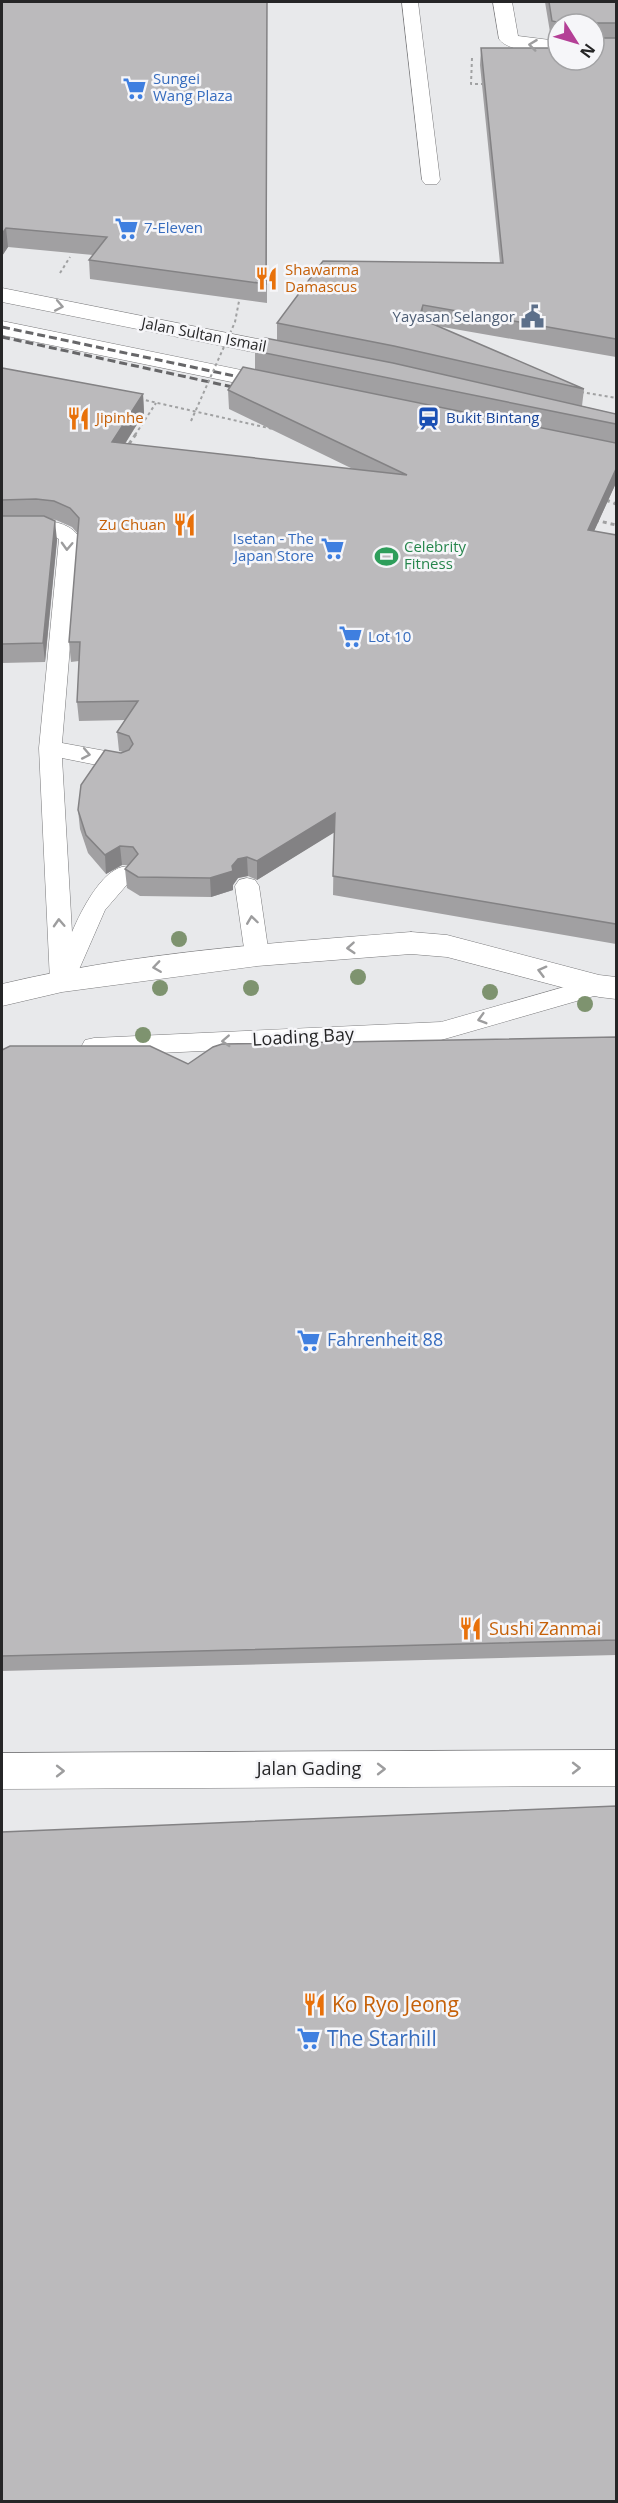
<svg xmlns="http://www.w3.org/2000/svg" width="618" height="2503" viewBox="0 0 618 2503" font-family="'Open Sans',sans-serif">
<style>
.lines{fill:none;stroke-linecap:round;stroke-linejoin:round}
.service-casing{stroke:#79797b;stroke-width:1}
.minor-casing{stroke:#79797b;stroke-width:1}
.secondary-casing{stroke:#79797b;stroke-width:1}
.path-far1{stroke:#a0a1a2;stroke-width:2;stroke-dasharray:3 3;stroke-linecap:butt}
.path{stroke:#a0a1a2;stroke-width:3;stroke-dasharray:4 4;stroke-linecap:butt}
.service{fill:#fff;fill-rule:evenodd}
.minor{fill:#fff;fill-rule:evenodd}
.secondary{fill:#fff;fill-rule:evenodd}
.rail{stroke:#676769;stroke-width:3;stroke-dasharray:8 4;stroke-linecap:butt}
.path-bridge{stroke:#a0a1a2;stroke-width:2;stroke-dasharray:3 3;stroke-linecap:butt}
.tree{fill:#7e936f}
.wall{fill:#a1a0a2;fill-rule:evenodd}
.shaded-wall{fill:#838284}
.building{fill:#bbbabc;stroke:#838284;stroke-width:1.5}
.oneway{stroke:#9d9d9e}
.labels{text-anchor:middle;stroke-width:5;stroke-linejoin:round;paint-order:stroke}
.far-shop-label{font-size:15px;fill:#366cbe;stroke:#f6f6f9;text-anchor:start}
.far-food-label{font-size:15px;fill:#c56008;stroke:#f6f6f9;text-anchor:start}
.far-service-label{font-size:15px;fill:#4e5e75;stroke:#f6f6f9;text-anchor:end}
.far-street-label{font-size:15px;fill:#262627;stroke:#f6f6f9}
.far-transit-label{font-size:15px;fill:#164399;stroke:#f6f6f9;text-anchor:start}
.far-leisure-label{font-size:15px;fill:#27864d;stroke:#f6f6f9;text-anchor:start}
.street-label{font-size:18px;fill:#262627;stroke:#f6f6f9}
.shop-label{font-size:18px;fill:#366cbe;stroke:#f6f6f9;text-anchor:start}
.food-label{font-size:18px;fill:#c56008;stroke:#f6f6f9;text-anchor:start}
.near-food-label{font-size:21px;fill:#c56008;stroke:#f6f6f9;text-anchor:start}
.near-shop-label{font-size:21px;fill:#366cbe;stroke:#f6f6f9;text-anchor:start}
</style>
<rect width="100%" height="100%" fill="#e8e9eb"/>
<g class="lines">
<defs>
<path id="service" d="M402,2H418L440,180L437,184H425L422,180Z
M38,520C53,521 70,523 79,537L62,743L122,754L130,757L133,762L130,767L122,770L62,758L72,932C81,911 106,859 133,867L137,873L105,910L74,981L71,987L62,990L53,987L50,981L39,748L59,539L47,533H2V521Z
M247,878L255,880L259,886L269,955L266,961L257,964L248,961L245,955L235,886L239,880Z
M599,977L608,980L611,986L608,992L441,1040L94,1056L85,1054L81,1047L85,1040L94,1038L441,1022Z"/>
<path id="minor" d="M493,2H512L518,36L558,41V53C542,51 509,53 499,39Z
M411,932L447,935L599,975L616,977V999L599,997L447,957L411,954L257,966L62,992L2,1006V984C135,952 274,943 411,932Z
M616,1750V1786L2,1789V1753Z"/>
<path id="secondary" d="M2,288L303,348L311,350L315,355L311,360L303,362L2,302Z
M2,321L280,378L288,380L292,385L288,390L280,392L2,335Z"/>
</defs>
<use href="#service" class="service-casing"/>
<use href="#minor" class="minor-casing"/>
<use href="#secondary" class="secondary-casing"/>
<path class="path-far1" d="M472,58L471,84H487
M60,273L70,257
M581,392L616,398
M140,399L273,429
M135,435L156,403"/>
<path class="path" d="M129,444L136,434
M606,500L616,504
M595,520L616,525"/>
<use href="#service" class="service"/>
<use href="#minor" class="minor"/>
<use href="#secondary" class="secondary"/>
<path class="rail" d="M2,327L249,379
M2,337L242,389"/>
<path class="path-bridge" d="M191,421L235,322L240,296"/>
</g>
<g class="tree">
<circle cx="179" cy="939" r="8"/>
<circle cx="358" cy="977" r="8"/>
<circle cx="160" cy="988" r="8"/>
<circle cx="251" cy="988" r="8"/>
<circle cx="490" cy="992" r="8"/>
<circle cx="585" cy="1004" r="8"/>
<circle cx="143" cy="1035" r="8"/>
</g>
<path class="wall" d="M2,2H267V303L90,279L89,260L93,255L8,247L2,256Z
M545,2H616V357L437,326L584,389L582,406L616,414V483L594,531L616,535V944L333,895L334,832L257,880L248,876L238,878L233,885V890L211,897L140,896L127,888L125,869L129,865H122L106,874L88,853L80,829L78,810L121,753L123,752L119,751L117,732L125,720L79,721L77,702L79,661L71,662L69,642L78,534L72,527L56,520L51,519L57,540L45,662L2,663V368L143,394L144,413L125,444L355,470L229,409L228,390L255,370V351L277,340V323L500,263L480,65L481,48H554L555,39L551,38ZM558,24H594L558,60Z
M616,1037V1655L2,1671V1050L188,1064Z"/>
<path class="shaded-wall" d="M6,228L8,247L2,256V234Z
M423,305L422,323L419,318Z
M143,394L144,413L114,461L112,442Z
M616,469V483L586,549L588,530Z
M55,521L57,540L45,662L43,643Z
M335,813V832L257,880V861Z
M120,846L122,865L106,874L105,855Z
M247,857L248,876L238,878L233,885L232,866L238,859Z
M233,871V890L211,897L210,878Z"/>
<path class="building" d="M2,2H267L266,284L89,260L107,237L6,228L2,234Z
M549,2H616V23H594V38H616V339L423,305L419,318L584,389L394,346L277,323L323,261L503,263L481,48H556L555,38L558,37V60H594V24H561V23L552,21Z
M265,338L393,363L616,414V424L255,351Z
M243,367L616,443V469L588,530L616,535V924L333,876L335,813L257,861L247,857L238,859L232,866L233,871L210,878L138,877L125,869L138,854L133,847L120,846L105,855L86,835L78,810L81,785L105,750L121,753L129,750L133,744L129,736L117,732L138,701L77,702L80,642H69L79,518L70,508L54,501L36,499L2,500V368L143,394L112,442L407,475L228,390Z
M2,516H44L55,521L43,643L2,644Z
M616,1037V1640L2,1656V1050L10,1046H150L188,1064L213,1047L222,1044Z
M616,1806V2502H2V1832Z"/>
<defs><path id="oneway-chevron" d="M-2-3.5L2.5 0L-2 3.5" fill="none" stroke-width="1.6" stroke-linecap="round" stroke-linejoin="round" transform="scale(1.5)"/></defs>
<g class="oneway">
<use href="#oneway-chevron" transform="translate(533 45) rotate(-173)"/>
<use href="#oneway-chevron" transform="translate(59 306) rotate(11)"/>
<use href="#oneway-chevron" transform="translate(67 546) rotate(92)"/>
<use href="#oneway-chevron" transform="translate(86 754) rotate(11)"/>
<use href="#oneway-chevron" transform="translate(252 920) rotate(-98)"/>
<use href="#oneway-chevron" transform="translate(59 923) rotate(-93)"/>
<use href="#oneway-chevron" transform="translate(351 948) rotate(176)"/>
<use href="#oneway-chevron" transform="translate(157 967) rotate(172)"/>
<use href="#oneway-chevron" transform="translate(542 971) rotate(-165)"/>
<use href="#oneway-chevron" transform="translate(482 1019) rotate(164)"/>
<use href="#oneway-chevron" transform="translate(226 1041) rotate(177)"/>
<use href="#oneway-chevron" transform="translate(576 1768)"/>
<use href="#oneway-chevron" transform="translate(381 1769)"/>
<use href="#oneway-chevron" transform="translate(60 1771)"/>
</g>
<defs>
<symbol id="supermarket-bare" viewBox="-9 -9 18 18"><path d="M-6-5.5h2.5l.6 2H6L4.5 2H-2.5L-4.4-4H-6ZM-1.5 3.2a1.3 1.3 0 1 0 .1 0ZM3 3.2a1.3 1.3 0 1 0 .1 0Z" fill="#3f7fe0" stroke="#f6f6f9" stroke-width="2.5" paint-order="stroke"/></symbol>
<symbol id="restaurant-bare" viewBox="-9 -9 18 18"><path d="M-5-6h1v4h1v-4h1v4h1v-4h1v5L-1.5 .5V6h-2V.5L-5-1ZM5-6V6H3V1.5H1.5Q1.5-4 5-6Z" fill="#e8710a" stroke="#f6f6f9" stroke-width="2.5" paint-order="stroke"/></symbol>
<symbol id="civic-bare" viewBox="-9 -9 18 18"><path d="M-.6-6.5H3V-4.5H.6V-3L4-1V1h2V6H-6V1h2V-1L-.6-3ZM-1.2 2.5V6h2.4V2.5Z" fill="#5c6f8a" stroke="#f6f6f9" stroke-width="2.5" paint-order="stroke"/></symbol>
<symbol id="station-bare" viewBox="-9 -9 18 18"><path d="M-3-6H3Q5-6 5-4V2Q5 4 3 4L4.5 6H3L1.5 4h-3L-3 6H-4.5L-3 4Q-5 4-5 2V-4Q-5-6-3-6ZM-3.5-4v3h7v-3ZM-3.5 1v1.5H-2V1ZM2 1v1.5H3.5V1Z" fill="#1a4fb4" stroke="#f6f6f9" stroke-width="2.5" paint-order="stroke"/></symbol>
<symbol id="stadium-bare" viewBox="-9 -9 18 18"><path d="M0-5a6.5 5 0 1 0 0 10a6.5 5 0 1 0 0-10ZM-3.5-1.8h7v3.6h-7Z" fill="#2e9e5b" stroke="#f6f6f9" stroke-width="2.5" paint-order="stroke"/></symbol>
</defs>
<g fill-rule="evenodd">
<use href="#supermarket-bare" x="118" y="72" width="33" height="33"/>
<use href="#supermarket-bare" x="110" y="212" width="33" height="33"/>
<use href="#restaurant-bare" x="250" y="262" width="33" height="33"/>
<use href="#civic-bare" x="516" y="300" width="33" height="33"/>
<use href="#restaurant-bare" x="62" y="402" width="33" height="33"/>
<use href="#station-bare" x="412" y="402" width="33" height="33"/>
<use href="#restaurant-bare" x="168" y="508" width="33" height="33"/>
<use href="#supermarket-bare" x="316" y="532" width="33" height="33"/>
<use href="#stadium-bare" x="370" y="540" width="33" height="33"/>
<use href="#supermarket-bare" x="334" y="620" width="33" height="33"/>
<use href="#supermarket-bare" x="292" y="1324" width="33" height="33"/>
<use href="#restaurant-bare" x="454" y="1612" width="33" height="33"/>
<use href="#restaurant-bare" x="298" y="1988" width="33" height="33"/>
<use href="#supermarket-bare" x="292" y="2022" width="33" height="33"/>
</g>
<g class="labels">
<g class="far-shop-label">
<text x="153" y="84">Sungei<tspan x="153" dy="17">Wang Plaza</tspan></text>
<text x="144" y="233">7-Eleven</text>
<text x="314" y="544" text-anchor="end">Isetan - The<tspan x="314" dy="17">Japan Store</tspan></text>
<text x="368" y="642">Lot 10</text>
</g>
<g class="far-food-label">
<text x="285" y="275">Shawarma<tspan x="285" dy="17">Damascus</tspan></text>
<text x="96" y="423">Jipinhe</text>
<text x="166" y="530" text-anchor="end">Zu Chuan</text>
</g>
<g class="far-service-label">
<text x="515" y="322">Yayasan Selangor</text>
</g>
<g class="far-street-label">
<text transform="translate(204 335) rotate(11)" y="5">Jalan Sultan Ismail</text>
</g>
<g class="far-transit-label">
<text x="446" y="423">Bukit Bintang</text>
</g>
<g class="far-leisure-label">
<text x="404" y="552">Celebrity<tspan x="404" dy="17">Fitness</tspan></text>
</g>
<g class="street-label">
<text transform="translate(303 1037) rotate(-3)" y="6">Loading Bay</text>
<text x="309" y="1775">Jalan Gading</text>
</g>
<g class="shop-label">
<text x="327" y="1346">Fahrenheit 88</text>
</g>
<g class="food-label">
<text x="489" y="1635">Sushi Zanmai</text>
</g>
<g class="near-food-label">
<text x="332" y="2012">Ko Ryo Jeong</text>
</g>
<g class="near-shop-label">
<text x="327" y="2046">The Starhill</text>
</g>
</g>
<rect width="618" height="2503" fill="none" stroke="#262627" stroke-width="6"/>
<g transform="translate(576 42) rotate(127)"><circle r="28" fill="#f6f6f9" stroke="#a3a3a5" stroke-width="1.5"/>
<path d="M0-4.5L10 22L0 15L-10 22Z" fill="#b43f96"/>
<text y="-9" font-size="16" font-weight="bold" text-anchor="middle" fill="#262627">N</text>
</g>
</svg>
